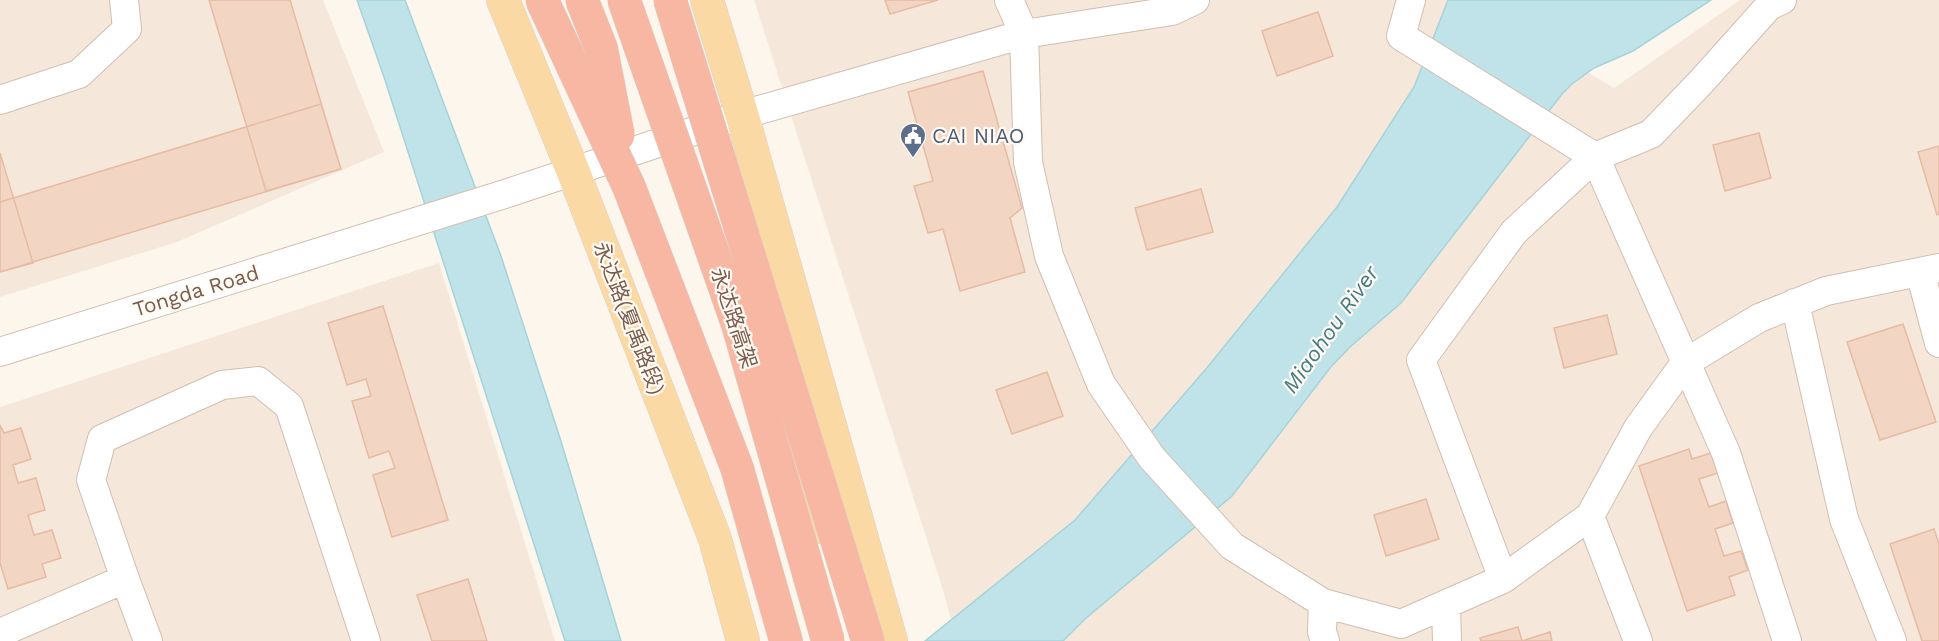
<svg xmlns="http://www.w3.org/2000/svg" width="1939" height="641" viewBox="0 0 1939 641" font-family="'Work Sans','Noto Sans SC',sans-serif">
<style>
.residential{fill:#f5e8da}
.water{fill:#bfe3e8;stroke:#a5d3da;stroke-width:1.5}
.building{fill:#f3d5c3;stroke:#e6bba3;stroke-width:1.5}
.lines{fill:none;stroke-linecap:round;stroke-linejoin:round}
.minor-casing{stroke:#d1beb0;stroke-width:30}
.major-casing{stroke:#dad1cd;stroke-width:34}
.highway-casing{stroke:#dad1cd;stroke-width:34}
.minor{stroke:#fff;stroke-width:28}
.major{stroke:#fbd9a5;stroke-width:33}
.highway{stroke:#f7b7a3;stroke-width:33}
.highway-bridge-casing{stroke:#dad1cd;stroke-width:34;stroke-linecap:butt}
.highway-bridge{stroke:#f7b7a3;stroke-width:33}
.labels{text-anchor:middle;stroke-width:4.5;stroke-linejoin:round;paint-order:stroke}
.service-label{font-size:21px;fill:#4e5e75;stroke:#fffaf3;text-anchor:start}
.street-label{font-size:21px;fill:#7a5c4d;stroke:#fffaf3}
.water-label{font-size:22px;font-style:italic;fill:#437c86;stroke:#fffaf3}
</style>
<rect width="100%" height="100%" fill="#fdf6ec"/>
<path class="residential" d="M0,0H323L384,152L177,242L0,297Z
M754,0H1467L1614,88L1740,0H1939V641H957L943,590Z
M439,263L555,641H0V407Z"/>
<path class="water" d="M357,0H405L501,256L560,438L621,641H565L384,77Z
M1448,0H1711L1633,51L1594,68L1572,84L1562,94L1401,303L1350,347L1330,368L1232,496L1085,619L1063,641H925L1075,520L1206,369L1337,207L1414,87Z"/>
<path class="building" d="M209,0H290L341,169L266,191Z
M885,0H938L890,14Z
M1318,12L1333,56L1277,76L1262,31Z
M983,71L1022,208L1010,218L1025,272L960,291L943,229L928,233L914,186L933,181L908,92Z
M321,104L341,169L0,272V202Z
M1759,133L1771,178L1725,191L1713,145Z
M1939,146V214L1937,215L1918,152Z
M0,153L33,263L0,272Z
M1201,189L1213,232L1147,250L1135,208Z
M383,306L448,520L392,537L373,475L395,468L389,451L369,458L352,401L371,396L366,379L347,385L328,323Z
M1607,315L1617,354L1564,368L1554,328Z
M1903,324L1936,422L1880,440L1847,342Z
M1047,372L1063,416L1012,434L996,390Z
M0,425L4,433L21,428L31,459L13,465L18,483L36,478L45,510L28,515L34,535L52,530L61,558L42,564L46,577L8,589L0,563Z
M1689,449L1692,459L1711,453L1718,473L1699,479L1709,507L1726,501L1733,523L1715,529L1724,556L1741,551L1748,570L1729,577L1735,595L1687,611L1639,466Z
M1426,499L1439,539L1386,556L1374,515Z
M1934,529L1939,544V641H1922L1890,544Z
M468,579L487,641H432L417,595Z
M1518,627L1522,641L1550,632L1552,641H1481L1480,638Z"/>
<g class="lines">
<defs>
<path id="minor" d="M1009,0L1024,34L1028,162L1049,256L1101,384L1152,458L1232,546L1323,603L1401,624L1503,579L1590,516L1638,641
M1411,0L1401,36L1595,157L1726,453L1787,641
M0,100L79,74L127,29L124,0
M1920,272L1939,343
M1795,303L1844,519L1892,641
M0,352L508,193L742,115L1024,34L1172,11L1195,0
M1590,516L1638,428L1685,363L1759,318L1826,291L1939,268
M125,579L91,480L102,439L222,385L258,381L289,406L366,641
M1503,579L1421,360L1514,232L1595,157L1651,134L1701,82L1769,6L1782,0
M1323,603L1322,632L1325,641
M1446,604L1447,641
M0,633L125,579L148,641"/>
<path id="major" d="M503,0L573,171L715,539L743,641
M707,0L742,115L891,641
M775,403L817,527"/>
<path id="highway" d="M629,187L737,468L786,641"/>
</defs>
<use href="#minor" class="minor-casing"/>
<use href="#major" class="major-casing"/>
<use href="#highway" class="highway-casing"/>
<use href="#minor" class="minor"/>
<use href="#major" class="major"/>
<use href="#highway" class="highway"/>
<defs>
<path id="highway-bridge" d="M542,0L629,187
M582,0L601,48L618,135
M624,0L738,325L828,641
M670,0L868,641"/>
</defs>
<use href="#highway-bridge" class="highway-bridge-casing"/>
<use href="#highway-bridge" class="highway-bridge"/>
</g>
<defs>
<symbol id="civic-pin" viewBox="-11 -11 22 30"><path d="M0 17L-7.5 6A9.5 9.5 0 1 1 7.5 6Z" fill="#5c6f8a" stroke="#fffaf3"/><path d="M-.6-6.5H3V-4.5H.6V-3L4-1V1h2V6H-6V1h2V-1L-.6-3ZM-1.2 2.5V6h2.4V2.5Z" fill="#fff"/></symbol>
</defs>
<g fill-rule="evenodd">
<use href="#civic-pin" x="898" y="121" width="30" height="40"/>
</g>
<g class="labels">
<g class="service-label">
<text x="932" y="143">CAI NIAO</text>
</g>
<g class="street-label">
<text transform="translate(196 291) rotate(-17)" y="7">Tongda Road</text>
<text transform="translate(629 318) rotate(69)" y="7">永达路(夏禹路段)</text>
<text transform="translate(734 318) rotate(72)" y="7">永达路高架</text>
</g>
<g class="water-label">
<text transform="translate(1330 329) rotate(-55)" y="8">Miaohou River</text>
</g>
</g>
</svg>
